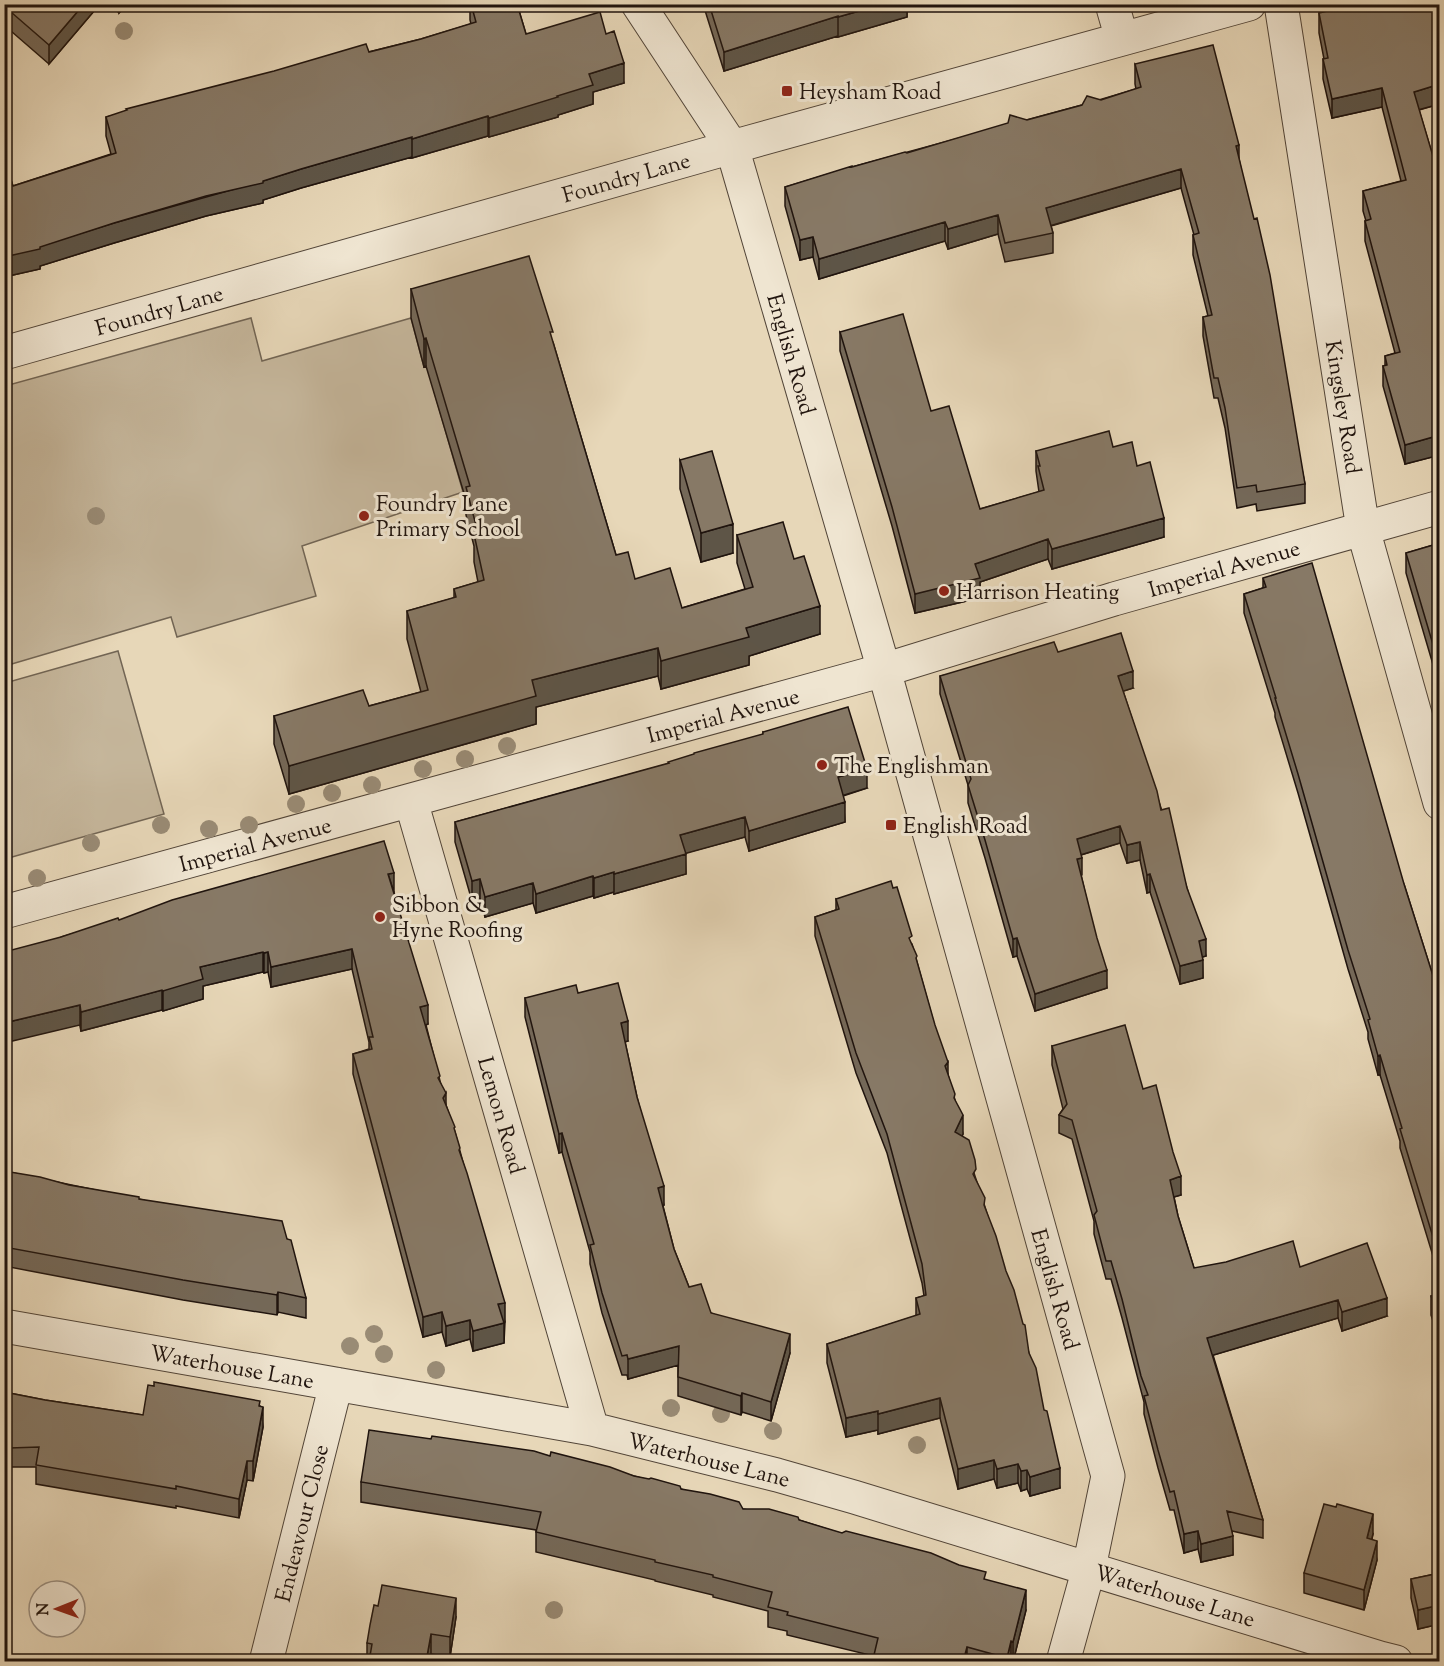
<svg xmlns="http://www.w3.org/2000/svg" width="1444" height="1666" viewBox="0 0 1444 1666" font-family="'Sorts Mill Goudy',serif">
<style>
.green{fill:#c5b69b;stroke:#726554;stroke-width:1.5}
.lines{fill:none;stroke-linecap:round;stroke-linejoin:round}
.minor-casing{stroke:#524538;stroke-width:35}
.minor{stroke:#efe5d1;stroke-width:33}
.tree{fill:#998b75}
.wall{fill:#746858;stroke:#20140e;stroke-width:1.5}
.shaded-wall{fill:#5e5547;stroke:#20140e;stroke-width:1.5}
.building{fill:#877966;stroke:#20140e;stroke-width:1.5}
.poi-dot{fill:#8f2418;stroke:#efe5d1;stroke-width:2}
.labels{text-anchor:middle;stroke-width:6;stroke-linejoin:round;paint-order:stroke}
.poi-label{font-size:22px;fill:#20140e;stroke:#efe5d1;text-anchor:start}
.street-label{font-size:22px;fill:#20140e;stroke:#efe5d1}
</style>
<rect width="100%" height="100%" fill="#e7d7b8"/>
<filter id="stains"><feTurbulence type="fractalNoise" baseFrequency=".00333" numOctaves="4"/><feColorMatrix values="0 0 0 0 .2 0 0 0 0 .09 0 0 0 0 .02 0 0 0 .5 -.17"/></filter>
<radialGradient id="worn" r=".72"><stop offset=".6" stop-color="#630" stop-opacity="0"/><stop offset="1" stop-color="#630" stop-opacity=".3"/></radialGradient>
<path class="green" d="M251,318L262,361L411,318L424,367L440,363L434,391L463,492L302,546L316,596L177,637L171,617L5,666V386Z
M118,651L164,814L5,859V683Z"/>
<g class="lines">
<defs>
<path id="minor" d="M638,4L732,147L884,670L1108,1476L1089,1568L1063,1662
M1112,4L1122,39
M1281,4L1363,529L1440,803
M4,353L732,147L1249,4
M411,801L592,1429
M4,912L884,670L1114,599L1440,507
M4,1326L592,1429L777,1475L854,1497L1380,1658L1396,1662
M266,1662L336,1384"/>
</defs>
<use href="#minor" class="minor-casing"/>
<use href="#minor" class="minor"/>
</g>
<g class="tree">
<circle cx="124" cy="31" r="9"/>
<circle cx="96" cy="516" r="9"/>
<circle cx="507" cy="746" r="9"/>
<circle cx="465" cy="759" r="9"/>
<circle cx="423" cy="769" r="9"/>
<circle cx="372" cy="785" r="9"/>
<circle cx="332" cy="793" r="9"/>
<circle cx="296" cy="804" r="9"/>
<circle cx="161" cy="825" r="9"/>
<circle cx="249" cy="825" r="9"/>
<circle cx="209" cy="829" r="9"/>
<circle cx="91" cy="843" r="9"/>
<circle cx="37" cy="878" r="9"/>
<circle cx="374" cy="1334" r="9"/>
<circle cx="350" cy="1346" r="9"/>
<circle cx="384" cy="1354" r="9"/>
<circle cx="436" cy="1370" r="9"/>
<circle cx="671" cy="1408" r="9"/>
<circle cx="721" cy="1414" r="9"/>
<circle cx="773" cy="1431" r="9"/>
<circle cx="917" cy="1445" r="9"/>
<circle cx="554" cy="1610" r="9"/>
</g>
<path class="wall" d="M4,4H100L49,64L4,25Z
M110,4H127L119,13Z
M470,4H517L526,34H606L624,83L593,92V104L558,115V117L489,137L488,136L412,158V157L301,188L263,200V203L206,216L114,243L40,266V269L4,277V159L13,186L111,154L106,136V117L421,39L471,24L470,20Z
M703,4H907V17L838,37V36L724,71Z
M1440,4V104L1419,110L1440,180V455L1405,464L1383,386V366H1385V356L1395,353L1365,241V221H1366L1363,211V191L1401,181L1382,107L1332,118L1323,79V59H1324L1319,33V13Z
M1135,64L1239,159L1305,484V503L1257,511L1256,504L1237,508L1225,428L1218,398H1214L1203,336V317L1208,316L1193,255V235H1194L1181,188L1051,226L1053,233V253L1005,262L998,234L948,249L945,241L819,279L813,257L800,260L785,206V187L852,167L1082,105L1136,89L1135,84Z
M411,289L553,342L616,555L635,579L682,608L745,589L737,563V535L794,559L820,634L749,656V665L661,689L658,676L536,707V724L289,794L274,744V716L369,706L421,692L407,639V611L454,598V589L478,582L474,562V546L466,515V500L426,366L424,367L411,318Z
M840,332L931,411L980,509L1039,492L1036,471V451L1113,447L1137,466L1164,537L1052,569L1048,559L980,582V598L915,613L892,526L840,351Z
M680,460L733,553L701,562L680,489Z
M1440,543V666L1434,668L1406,573V553Z
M1263,578L1404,884L1440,998V1279L1400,1148V1141L1391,1111L1380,1075H1378L1368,1039V1032L1348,969L1298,793L1275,717V713L1244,613V594L1263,588Z
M1058,652L1133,688L1123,691L1187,888L1206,956L1202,957L1203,978L1180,984L1150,892L1147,893L1140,860L1127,863L1120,843L1081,855V875L1107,988L1035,1011L1017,956L1013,957L985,858L968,803V785L940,694V676Z
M763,732L867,788L843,796L845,822L749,851L745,837L685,853L686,874L614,894V892L594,898L593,896L536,913L533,903L485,917L480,899L472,901L455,842V822L668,764L763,735Z
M394,892L428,1024L426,1025L446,1105L455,1132L505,1322L504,1343L473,1351L470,1339L446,1346L442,1332L423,1337L353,1074V1054L369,1049V1042L352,969L271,987L268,972L264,973L263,972L203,986V999L163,1011L162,1010L81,1031L61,937L119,920Z
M836,899L912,944L955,1100L963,1134L962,1136L985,1207L1029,1353L1060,1488L1030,1496L1027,1489L1021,1491L1018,1483L997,1488L994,1479L958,1489L940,1418L878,1434V1430L846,1437L827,1363V1344L916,1316V1298L924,1296L922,1283L887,1153L856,1073L815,936V917L836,910Z
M578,993L628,1041L625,1042L637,1097L664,1205L663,1206L674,1249L689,1287L711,1313L790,1353L771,1421L742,1412L741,1415L678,1396V1365L628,1379L627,1375H622L602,1313L590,1264V1252L562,1152L559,1153L525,1017V998Z
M1052,1046L1143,1089L1181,1195L1174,1197L1178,1216L1194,1268L1300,1267L1387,1316L1342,1331L1338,1318L1213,1355L1263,1520V1538L1232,1531L1233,1555L1201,1562L1198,1549L1184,1553L1174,1510H1170L1158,1468L1144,1414V1402L1122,1318L1111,1279H1106L1094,1234V1221L1072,1139L1059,1133V1115L1063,1109L1052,1065Z
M4,1171L139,1199L287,1239L306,1298V1318L278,1312L277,1315L183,1300L4,1266Z
M1440,1293V1341L1431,1315V1296Z
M4,1392L45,1400L143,1415L260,1406L263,1427L253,1481L247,1480L239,1518L176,1506V1508L36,1484V1467H9L4,1466Z
M431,1439L550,1456L634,1476L681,1489L743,1509L799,1520L986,1580L1026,1610L1013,1662L1011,1661L1010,1662H874V1656L787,1635V1631L768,1627V1611L713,1597V1595L655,1581V1580L536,1552V1530L361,1502V1482Z
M1373,1534L1372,1539L1377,1560L1364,1610L1304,1593V1573Z
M1440,1573V1624L1418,1629L1411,1598V1579Z
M456,1617L450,1657L431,1654L430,1662H367V1643Z"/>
<path class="shaded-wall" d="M84,4H100L49,64V45Z
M119,4H127L119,13Z
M884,4H907V17L838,37V17Z
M838,16V36L724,71V52Z
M624,63V83L593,92V104L558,115V117L489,137V118L557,96L589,74Z
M1440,84V104L1414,111V92Z
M1382,88V107L1332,118V99Z
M488,116V136L412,158V139Z
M412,137V157L301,188L263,200V203L206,216L114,243L40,266V269L4,277V257L114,223L263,181L301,169Z
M1239,145V165L1236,146Z
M1181,169V188L1046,227V208Z
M998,215V234L948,249V229Z
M945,222V241L819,279V259Z
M813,237V257L800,260V240Z
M426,338V366L424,367V339Z
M1440,435V455L1405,464V445Z
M1164,518V537L1052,569V549Z
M733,524V553L701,562V533Z
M1048,539V559L980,582V598L915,613V594L975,564Z
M820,606V634L749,656V665L661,689V661L746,628Z
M1440,646V666L1434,668V648Z
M658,648V676L536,707V724L289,794V766L532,680Z
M1133,671V688L1118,693V676Z
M867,769V788L838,797V777Z
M845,802V822L749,851V831Z
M745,817V837L680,855V835Z
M1120,826V843L1077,856V839Z
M1140,842V860L1127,863V845Z
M686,854V874L614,894V874Z
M1082,858V875L1077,876V859Z
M614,872V892L594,898V878Z
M394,873V892L388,874Z
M1150,874V892L1147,893V875Z
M593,876V896L536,913V894Z
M480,879V899L472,901V881Z
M533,883V903L485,917V897Z
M1017,938V956L1013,957V939Z
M1206,939V956L1199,958V941Z
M352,949V969L271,987V967Z
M263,952V972L203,986V999L163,1011V991L200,967Z
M268,952V972L264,973V953Z
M1203,960V978L1180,984V966Z
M1107,970V988L1035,1011V994Z
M162,990V1010L81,1031V1012Z
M80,1005V1025L4,1043V1023Z
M428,1005V1024L420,1027V1007Z
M628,1021V1041L621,1043V1023Z
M1380,1055V1075H1378V1056Z
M948,1062V1082L945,1066Z
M446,1093V1112L443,1098Z
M963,1115V1134L955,1151V1132Z
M562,1133V1152L559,1153V1134Z
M1181,1176V1195L1170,1198V1180Z
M664,1186V1205L658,1207V1188Z
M278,1292V1312L277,1315V1295Z
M1387,1298V1316L1342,1331V1312Z
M1338,1300V1318L1207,1357V1338Z
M505,1303V1322L498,1324V1304Z
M442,1312V1332L423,1337V1317Z
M470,1320V1339L446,1346V1326Z
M504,1323V1343L473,1351V1331Z
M790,1334V1353L771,1421V1402Z
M679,1346V1365L628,1379V1359Z
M742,1393V1412L741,1415V1396Z
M940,1398V1418L878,1434V1414Z
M263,1407V1427L253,1481V1461Z
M878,1411V1430L846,1437V1418Z
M994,1460V1479L958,1489V1469Z
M247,1461V1480L239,1518V1499Z
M1018,1464V1483L997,1488V1469Z
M1060,1468V1488L1030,1496V1477Z
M1027,1470V1489L1021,1491V1471Z
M1373,1514V1534L1367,1557V1538Z
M1198,1531V1549L1184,1553V1534Z
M1233,1536V1555L1201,1562V1544Z
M1377,1541V1560L1364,1610V1590Z
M1026,1590V1610L1013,1662V1642Z
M456,1598V1617L450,1657V1637Z
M1440,1605V1624L1418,1629V1610Z
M431,1634V1654L430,1662H426Z
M1011,1641V1661L1007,1662V1658Z
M967,1647V1662H963Z"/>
<path class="building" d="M4,4H84L49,45L4,6Z
M471,4H517L526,34L600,12L606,34L614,31L624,63L589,74L593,85L557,96L558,97L489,118L488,116L412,139V137L301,169L263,181V183L206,196L114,223L40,247V249L4,257V159L13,186L116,153L106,117L127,110L126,109L274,71L366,44L369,52L421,39L476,22Z
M709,4H884L838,17V16L724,52Z
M1357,4H1440V84L1414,92L1440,180V435L1405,445L1383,366L1387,365L1385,356L1400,352L1365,221L1371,219L1363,191L1406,180L1382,88L1332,99L1323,59L1328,58L1319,13Z
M1213,45L1239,145L1236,146L1254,219L1257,218L1270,275L1305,484L1257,492L1256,485L1237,488L1225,408L1218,378H1214L1203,317L1212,315L1193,235L1199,233L1181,169L1046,208L1053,233L1005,243L998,215L948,229L945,222L819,259L813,237L800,240L785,187L852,166V167L905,152L907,153L1008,123L1010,115L1027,120L1082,105L1087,96L1101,100L1141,87L1135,64Z
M529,256L553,332H550L616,555L628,552L635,579L670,568L682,608L753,587L737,535L783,522L794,559L804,556L820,606L746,628L749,637L661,661L658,648L532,680L536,696L289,766L274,716L363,690L369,706L428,690L407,611L456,597L454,589L484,580L474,534L478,533L466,487L470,486L426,338L424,339L411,289Z
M903,314L931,411L949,406L980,509L1044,490L1038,466H1040L1036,451L1109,431L1113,447L1132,442L1137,466L1150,462L1164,518L1052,549L1048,539L975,564L980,578L915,594L892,507L840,332Z
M712,451L733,524L701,533L680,460Z
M1440,543V646L1434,648L1406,553Z
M1312,563L1404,884L1440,998V1260L1400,1129L1402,1128L1391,1092L1380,1055L1378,1056L1368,1020L1370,1019L1348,950L1298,774L1275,698H1276L1244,594L1266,587L1263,578Z
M1121,633L1133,671L1118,676L1157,791L1161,810L1169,808L1187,888L1206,939L1199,941L1203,960L1180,966L1150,874L1147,875L1140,842L1127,845L1120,826L1077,839L1082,858L1077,859L1097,938L1107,970L1035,994L1017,938L1013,939L985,840L968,785L971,779L940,676L1054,642L1058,652Z
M848,707L867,769L838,777L845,802L749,831L745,817L680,835L686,854L614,874V872L594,878L593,876L536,894L533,883L485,897L480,879L472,881L455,822L669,763L668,762L694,754V753L763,734V732Z
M384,841L394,873L388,874L428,1005L420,1007L440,1076L438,1078L446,1093L443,1098L455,1127L454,1128L460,1148L459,1150L467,1173L505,1303L498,1304L504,1323L473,1331L470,1320L446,1326L442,1312L423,1317L353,1054L372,1049L369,1037H373L352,949L271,967L268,952L264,953L263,952L200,967L203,979L163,991L162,990L81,1012L80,1005L4,1023V952L61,937L118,918L119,920L172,900Z
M891,881L893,888L897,887L912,936L909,938L917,956L916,958L935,1025L948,1062L945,1066L955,1094L954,1098L963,1115L955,1132L969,1140L975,1160L976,1169L973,1174L985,1198L984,1205L996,1236L1006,1271L1014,1290L1023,1324L1025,1325L1029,1353L1036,1368L1044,1410L1047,1411L1060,1468L1030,1477L1027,1470L1021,1471L1018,1464L997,1469L994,1460L958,1469L940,1398L878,1414V1411L846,1418L827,1344L920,1314L916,1298L926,1295L922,1264L887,1134L856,1053L815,917L839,909L836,899Z
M618,983L628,1021L621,1023L637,1097L664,1186L658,1188L674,1249L689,1287L701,1284L711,1313L790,1334L771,1402L742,1393L741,1396L678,1377L679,1346L628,1359L627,1355L622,1356L602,1293L590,1245L594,1244L562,1133L559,1134L525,998L576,985L578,993Z
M1125,1025L1143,1089L1156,1085L1173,1152L1181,1176L1170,1180L1178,1216L1194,1268L1226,1262L1293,1241L1300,1267L1367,1243L1387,1298L1342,1312L1338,1300L1207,1338L1263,1520L1227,1511L1233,1536L1201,1544L1198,1531L1184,1534L1174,1491L1170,1492L1158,1450L1144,1396L1148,1395L1141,1376L1122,1299L1111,1261H1106L1094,1215L1097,1211L1072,1120L1059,1115L1067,1104L1052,1046Z
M4,1171L40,1177L69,1185L139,1197V1199L282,1221L287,1239L291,1240L306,1298L278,1292L277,1295L183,1280L4,1247Z
M1440,1293V1322L1431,1296Z
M154,1382L260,1401L259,1406L263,1407L253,1461H247L239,1499L176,1486V1489L36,1465L39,1447L9,1448L4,1447V1392L45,1400L143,1415L148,1385L154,1386Z
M369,1430L431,1439L432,1436L534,1451L550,1456L551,1452L610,1467L634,1476L649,1479L651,1478L680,1486L681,1489L710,1494L739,1502L743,1509H769L798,1517L799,1520L842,1533L846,1531L931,1553L959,1565L986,1572L984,1579L1026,1590L1013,1642L1011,1641L1007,1658L967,1647L963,1662H898L874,1655L878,1638L787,1615L788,1612L768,1607L772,1592L713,1577V1575L655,1562V1560L536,1532L541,1512L361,1482Z
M1324,1504L1336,1507L1337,1504L1373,1514L1367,1538L1377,1541L1364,1590L1304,1573Z
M1440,1573V1605L1418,1610L1411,1579Z
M382,1585L456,1598L450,1637L431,1634L426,1662H369L372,1644L367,1643L370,1625L374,1605L378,1606Z"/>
<g class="poi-dot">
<rect x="781" y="85" width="12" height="12" rx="3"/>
<circle cx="364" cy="516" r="6"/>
<circle cx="944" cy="591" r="6"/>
<circle cx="822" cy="765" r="6"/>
<rect x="885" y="819" width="12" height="12" rx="3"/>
<circle cx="380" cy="917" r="6"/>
</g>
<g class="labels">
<g class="poi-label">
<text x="799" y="99">Heysham Road</text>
<text x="376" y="511">Foundry Lane<tspan x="376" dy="25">Primary School</tspan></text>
<text x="956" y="599">Harrison Heating</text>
<text x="834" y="773">The Englishman</text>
<text x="903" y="833">English Road</text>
<text x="392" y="912">Sibbon &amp;<tspan x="392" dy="25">Hyne Roofing</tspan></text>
</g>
<g class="street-label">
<text transform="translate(626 177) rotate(-16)" y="8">Foundry Lane</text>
<text transform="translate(159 310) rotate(-16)" y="8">Foundry Lane</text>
<text transform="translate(792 354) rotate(74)" y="8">English Road</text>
<text transform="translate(1344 407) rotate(81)" y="8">Kingsley Road</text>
<text transform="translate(1224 568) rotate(-16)" y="8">Imperial Avenue</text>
<text transform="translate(723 715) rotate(-15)" y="8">Imperial Avenue</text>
<text transform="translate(255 844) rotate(-15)" y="8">Imperial Avenue</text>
<text transform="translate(502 1115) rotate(74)" y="8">Lemon Road</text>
<text transform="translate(1056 1289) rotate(74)" y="8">English Road</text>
<text transform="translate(232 1366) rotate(10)" y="8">Waterhouse Lane</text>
<text transform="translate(709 1459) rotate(14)" y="8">Waterhouse Lane</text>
<text transform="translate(301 1523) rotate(-76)" y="8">Endeavour Close</text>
<text transform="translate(1175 1595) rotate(17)" y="8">Waterhouse Lane</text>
</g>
</g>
<rect width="1444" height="1666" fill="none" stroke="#e7d7b8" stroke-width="24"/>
<rect x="6" y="6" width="1432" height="1654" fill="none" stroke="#20140e" stroke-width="3"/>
<rect x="12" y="12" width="1420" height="1642" fill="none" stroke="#20140e" stroke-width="1.5"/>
<g transform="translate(57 1609) rotate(269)"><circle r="28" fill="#efe5d1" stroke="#9c9183" stroke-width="1.5"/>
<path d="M0-4.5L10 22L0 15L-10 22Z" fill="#8f2418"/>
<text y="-9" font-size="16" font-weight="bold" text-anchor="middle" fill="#20140e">N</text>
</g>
<rect width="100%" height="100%" filter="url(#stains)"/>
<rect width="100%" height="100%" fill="url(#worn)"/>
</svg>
